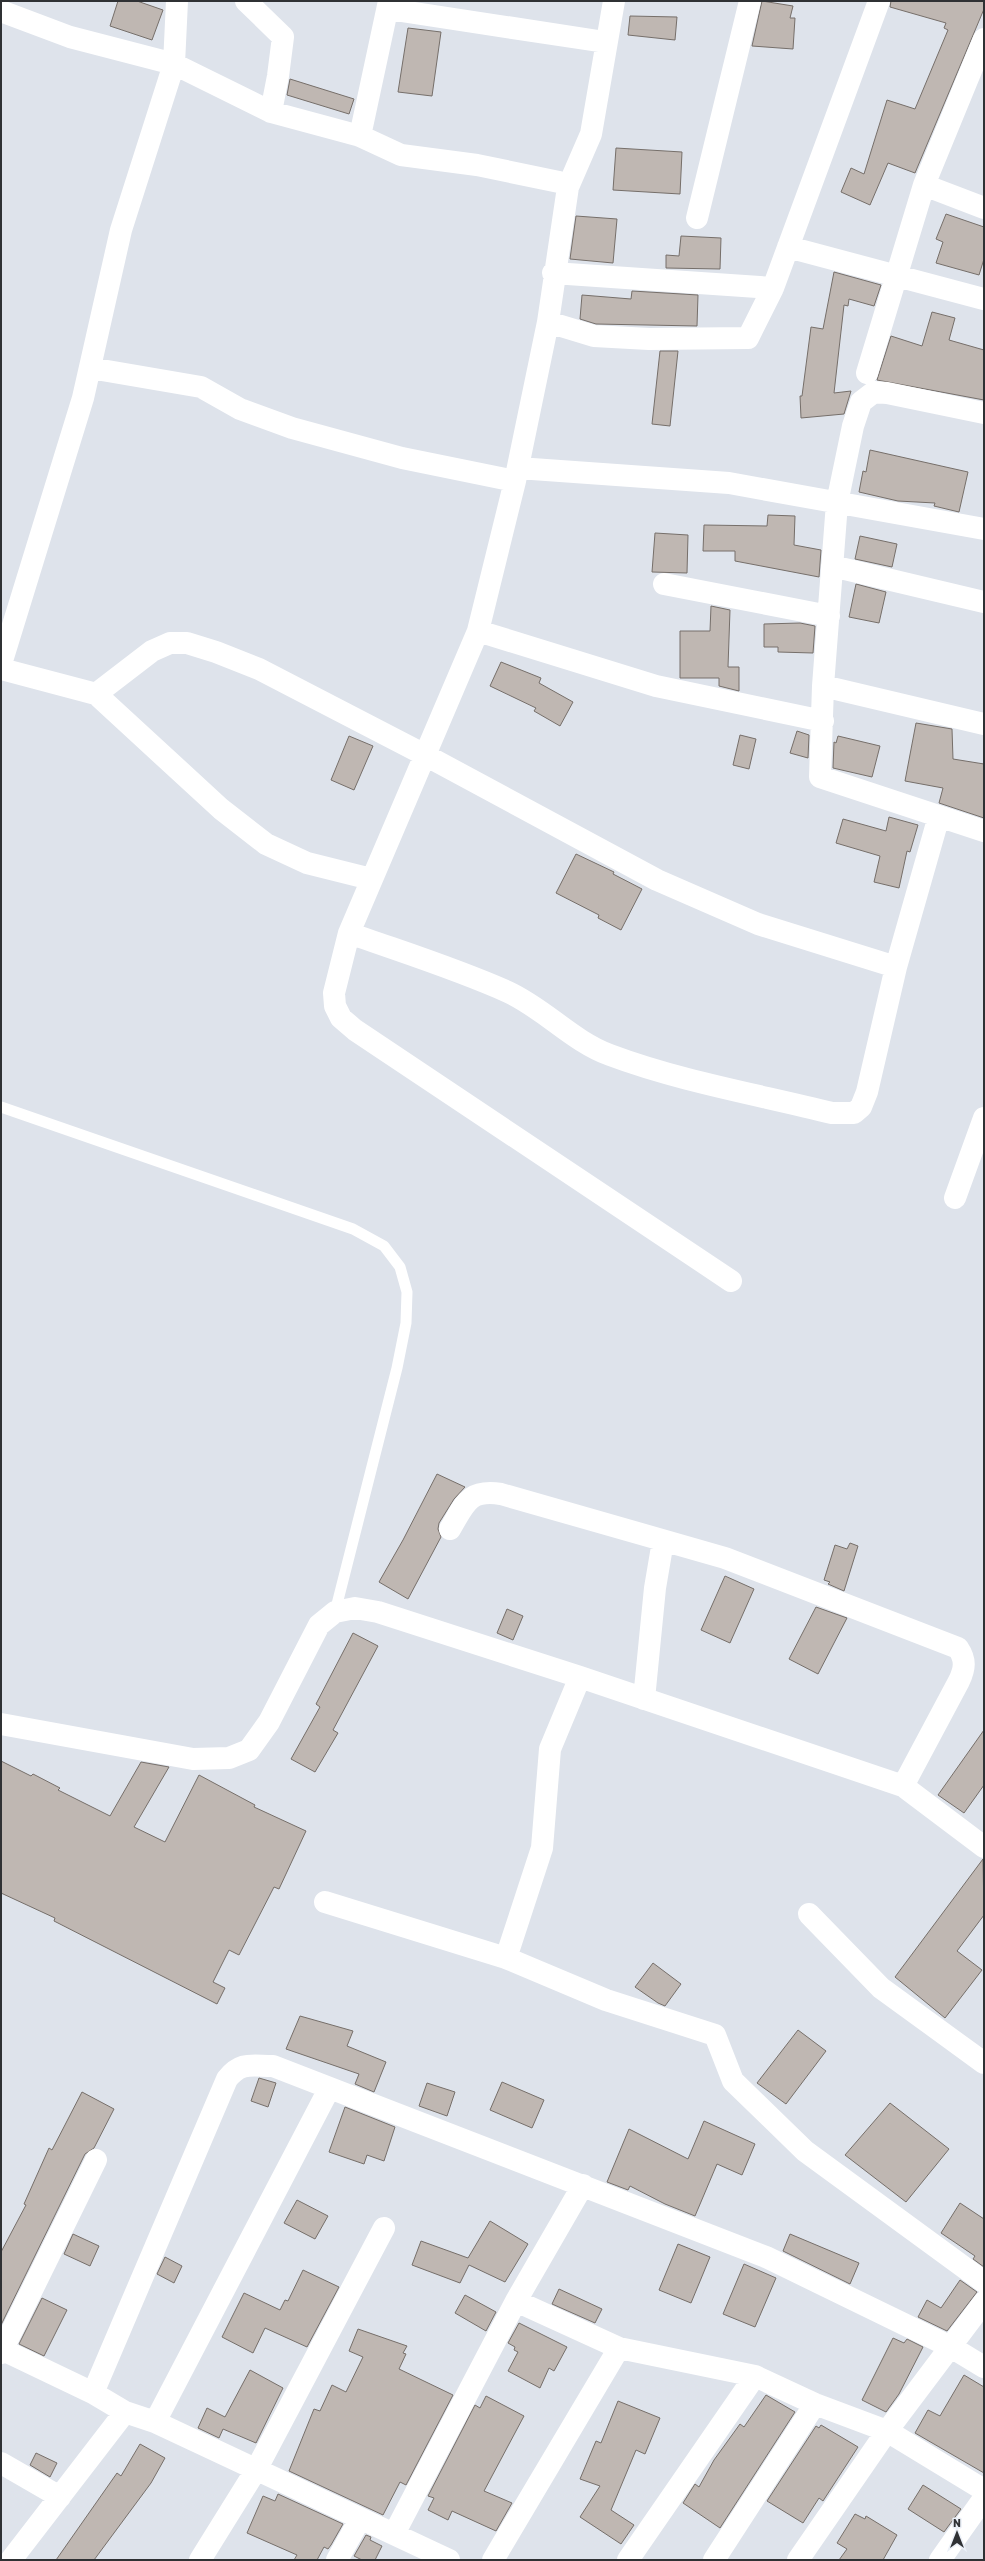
<svg xmlns="http://www.w3.org/2000/svg" width="985" height="2561" viewBox="0 0 985 2561" font-family="Rubik,sans-serif">
<style>
.building{fill:#bfb7b2;stroke:#766f6a}
.lines{fill:none;stroke-linecap:round;stroke-linejoin:round}
.service{stroke:#fff;stroke-width:11}
.minor{stroke:#fff;stroke-width:22}
</style>
<rect width="100%" height="100%" fill="#dee3eb"/>
<path class="building" d="M118,1H137L163,10L152,40L110,26Z
M762,1L793,6L790,18H795L793,49L752,46Z
M891,1H984V9L915,173L888,163L870,205L841,192L851,168L864,174L887,100L915,109L948,30L944,28L946,23L890,7Z
M630,16L677,17L675,40L628,35Z
M408,28L441,32L432,96L398,92Z
M290,79L354,99L349,114L287,95Z
M616,148L682,152L680,194L613,190Z
M946,214L984,227V259L979,275L936,263L943,242L936,239Z
M576,216L617,219L613,263L570,259Z
M681,236L721,238L720,269L666,268V255L679,256Z
M834,272L881,285L874,306L849,299L848,306L844,305L834,393L851,391L844,414L801,418L800,396H802L811,327L823,329Z
M632,291L698,295L697,326L596,324L580,319L582,295L631,299Z
M932,312L955,318L949,340L984,350V400L877,380L891,336L922,346Z
M660,351H678L670,426L652,424Z
M870,450L968,472L959,512L934,506L935,503L898,501L859,492L863,471L866,472Z
M768,515L795,516L794,545L821,550L819,577L735,561V551H703L704,525L767,526Z
M655,533L688,535L687,573L652,572Z
M860,536L897,544L892,567L855,559Z
M856,584L886,592L879,623L849,617Z
M711,606L730,610L728,667H739V691L719,686V678H680V631H710Z
M800,623L815,626L813,653L778,652V647H764V624Z
M501,662L541,678L539,683L573,702L560,726L534,711L536,708L490,686Z
M916,723L952,729L953,759L984,764V818L939,803L943,788L905,781Z
M797,731L809,735L808,758L790,753Z
M740,735L756,739L749,769L733,765Z
M349,736L373,746L354,790L331,780Z
M838,736L880,746L872,777L833,768L834,742L836,743Z
M889,817L918,825L910,852L907,851L899,888L874,882L880,856L836,843L843,819L886,831Z
M576,854L614,872L613,874L642,889L621,930L598,918L599,915L556,893Z
M437,1474L465,1487L454,1499L439,1523L438,1529L441,1537L408,1599L379,1582L403,1540Z
M850,1543L858,1546L844,1591L828,1584L830,1582L824,1580L835,1545L847,1549Z
M725,1576L754,1589L730,1643L701,1630Z
M816,1607L847,1618L818,1674L789,1659Z
M507,1609L523,1616L513,1640L497,1633Z
M353,1633L378,1646L333,1730L338,1733L315,1772L291,1759L320,1707L316,1704Z
M984,1730V1785L964,1813L938,1795Z
M1,1761L31,1776L33,1774L60,1788L58,1790L110,1816L141,1762L169,1767L134,1827L165,1842L199,1775L255,1805L254,1807L306,1831L279,1889L274,1887L239,1955L229,1950L213,1982L225,1988L217,2004L54,1921L55,1918L1,1893Z
M983,1859L984,1915L957,1951L982,1970L945,2018L895,1977Z
M653,1963L681,1984L665,2006L658,2003L635,1987Z
M300,2016L353,2031L347,2046L386,2062L374,2092L355,2084L359,2074L286,2049Z
M798,2030L826,2051L786,2104L757,2083Z
M259,2078L276,2083L268,2107L251,2101Z
M502,2082L544,2100L532,2128L490,2110Z
M427,2083L455,2092L447,2116L419,2106Z
M82,2092L114,2109L94,2148L85,2154L1,2325V2252L26,2205L24,2204L49,2148L52,2150Z
M890,2103L949,2149L906,2202L845,2155Z
M345,2107L395,2127L384,2161L367,2155L364,2164L329,2152Z
M704,2121L755,2144L742,2175L717,2164L695,2216L665,2204L630,2186L628,2190L607,2182L629,2129L688,2159Z
M297,2200L328,2216L315,2239L284,2223Z
M960,2203L984,2219V2267L973,2259L975,2256L941,2233Z
M490,2221L528,2244L505,2282L469,2265L460,2283L412,2265L421,2241L468,2258Z
M73,2234L99,2246L90,2266L64,2254Z
M790,2234L859,2263L850,2284L783,2251Z
M678,2244L710,2257L691,2303L659,2290Z
M165,2257L182,2266L174,2283L157,2274Z
M744,2264L776,2278L755,2327L723,2314Z
M303,2270L339,2287L307,2347L265,2328L253,2353L222,2337L244,2293L280,2310L285,2300L288,2301Z
M960,2280L977,2292L947,2331L918,2317L927,2300L941,2308Z
M559,2289L602,2309L595,2323L552,2304Z
M465,2295L496,2312L486,2331L455,2313Z
M42,2298L67,2310L44,2356L19,2344Z
M519,2323L567,2347L554,2371L549,2368L540,2388L508,2371L518,2352L514,2350L515,2347L508,2343Z
M358,2329L407,2346L403,2353L406,2354L399,2369L453,2395L406,2485L400,2482L383,2515L289,2471L314,2409L320,2411L332,2385L346,2392L363,2357L349,2351Z
M893,2338L904,2343L907,2339L923,2347L899,2394L886,2412L862,2400Z
M250,2370L283,2388L256,2443L223,2429L219,2438L198,2428L207,2408L225,2417Z
M964,2375L984,2387V2473L915,2433L928,2410L940,2416Z
M766,2395L795,2412L720,2528L683,2503L695,2484L699,2487L714,2460L740,2424L744,2427Z
M486,2396L524,2416L484,2491L512,2503L496,2531L452,2511L448,2520L428,2510L434,2498L428,2496L475,2405L480,2408Z
M618,2401L660,2418L645,2454L636,2450L611,2510L634,2525L621,2544L580,2517L600,2486L580,2479L596,2441L601,2443Z
M821,2425L858,2447L823,2501L819,2498L803,2523L767,2501L816,2426L819,2428Z
M140,2444L165,2458L151,2483L94,2560H56L117,2473L121,2476Z
M36,2453L57,2463L50,2477L30,2465Z
M923,2485L961,2509L944,2532L908,2509Z
M278,2494L343,2524L331,2545L328,2549L324,2547L317,2560H294L297,2555L247,2533L263,2496L275,2501Z
M855,2514L865,2519L866,2516L897,2535L883,2560H839L847,2549L837,2543Z
M366,2535L371,2537L370,2540L382,2546L375,2560H362L354,2556Z"/>
<g class="lines">
<path class="service" d="M1,1107L353,1229L384,1246L400,1267L407,1292L406,1323L397,1368L335,1612"/>
<path class="minor" d="M246,1L283,37L278,76L271,112
M614,1L591,134L568,187L548,322L515,481L478,631L656,686L823,721
M388,9L605,42
M1,11L70,37L174,64L271,112L360,136L401,155L477,165L559,182L568,187
M984,39L924,185L984,208
M360,136L389,1
M697,218L750,1
M788,247L984,299
M553,273L773,288L879,1
M548,322L594,336L649,339L748,338L773,288
M90,368L201,387L240,409L292,428L402,458L515,481
M867,373L924,185
M518,468L729,483L984,529
M832,566L984,602
M664,584L829,616
M478,631L349,933L334,993L335,1006L341,1018L355,1030L731,1281
M1,664L83,398L121,230L174,64L177,1
M1,669L96,694L221,809L266,844L307,863L371,879
M823,686L837,503L853,426L861,402L874,392L887,393L984,413
M96,694L152,651L170,643H187L216,652L259,669L425,755L657,880L758,924L896,967
M984,724L823,686L820,777L984,831
M349,933C402,952 457,969 508,992C545,1009 572,1041 610,1055C679,1081 760,1095 832,1113H854L861,1107L867,1092L896,967L939,816
M955,1198L984,1118
M450,1529C465,1504 468,1489 501,1494L725,1558L958,1648C966,1660 965,1668 959,1681L903,1786
M644,1699L655,1588L663,1541
M1,1724L193,1759L229,1758L249,1750L269,1722L319,1625L335,1612L355,1608L378,1612L580,1677L903,1786L984,1847
M325,1902L506,1958L606,2000L715,2035L733,2081L805,2151L984,2282
M809,1914L881,1988L984,2063
M506,1958L542,1848L550,1749L580,1677
M516,2301L619,2348L755,2376L815,2404L887,2431L984,2490
M1,2349L93,2393L125,2412L155,2422L449,2560
M1,2353L96,2160
M93,2393L227,2079C241,2061 252,2066 273,2066L766,2257L951,2347L984,2367
M155,2422L329,2089
M1,2463L60,2497
M394,2534L516,2301L583,2185
M11,2560L125,2412
M200,2560L256,2470L384,2228
M337,2560L360,2519
M493,2560L619,2348
M628,2560L755,2376
M714,2560L815,2404
M798,2560L887,2431L984,2302
M940,2560L984,2498"/>
</g>
<rect width="985" height="2561" fill="none" stroke="#2f3134" stroke-width="4"/>
<g transform="translate(957 2533)" stroke="#ebf0f8" stroke-width="3" paint-order="stroke">
<path d="M0-3L7 15L0 10L-7 15Z" fill="#2f3134"/>
<text y="-6" font-size="11" font-weight="bold" text-anchor="middle" fill="#2f3134">N</text>
</g>
</svg>
